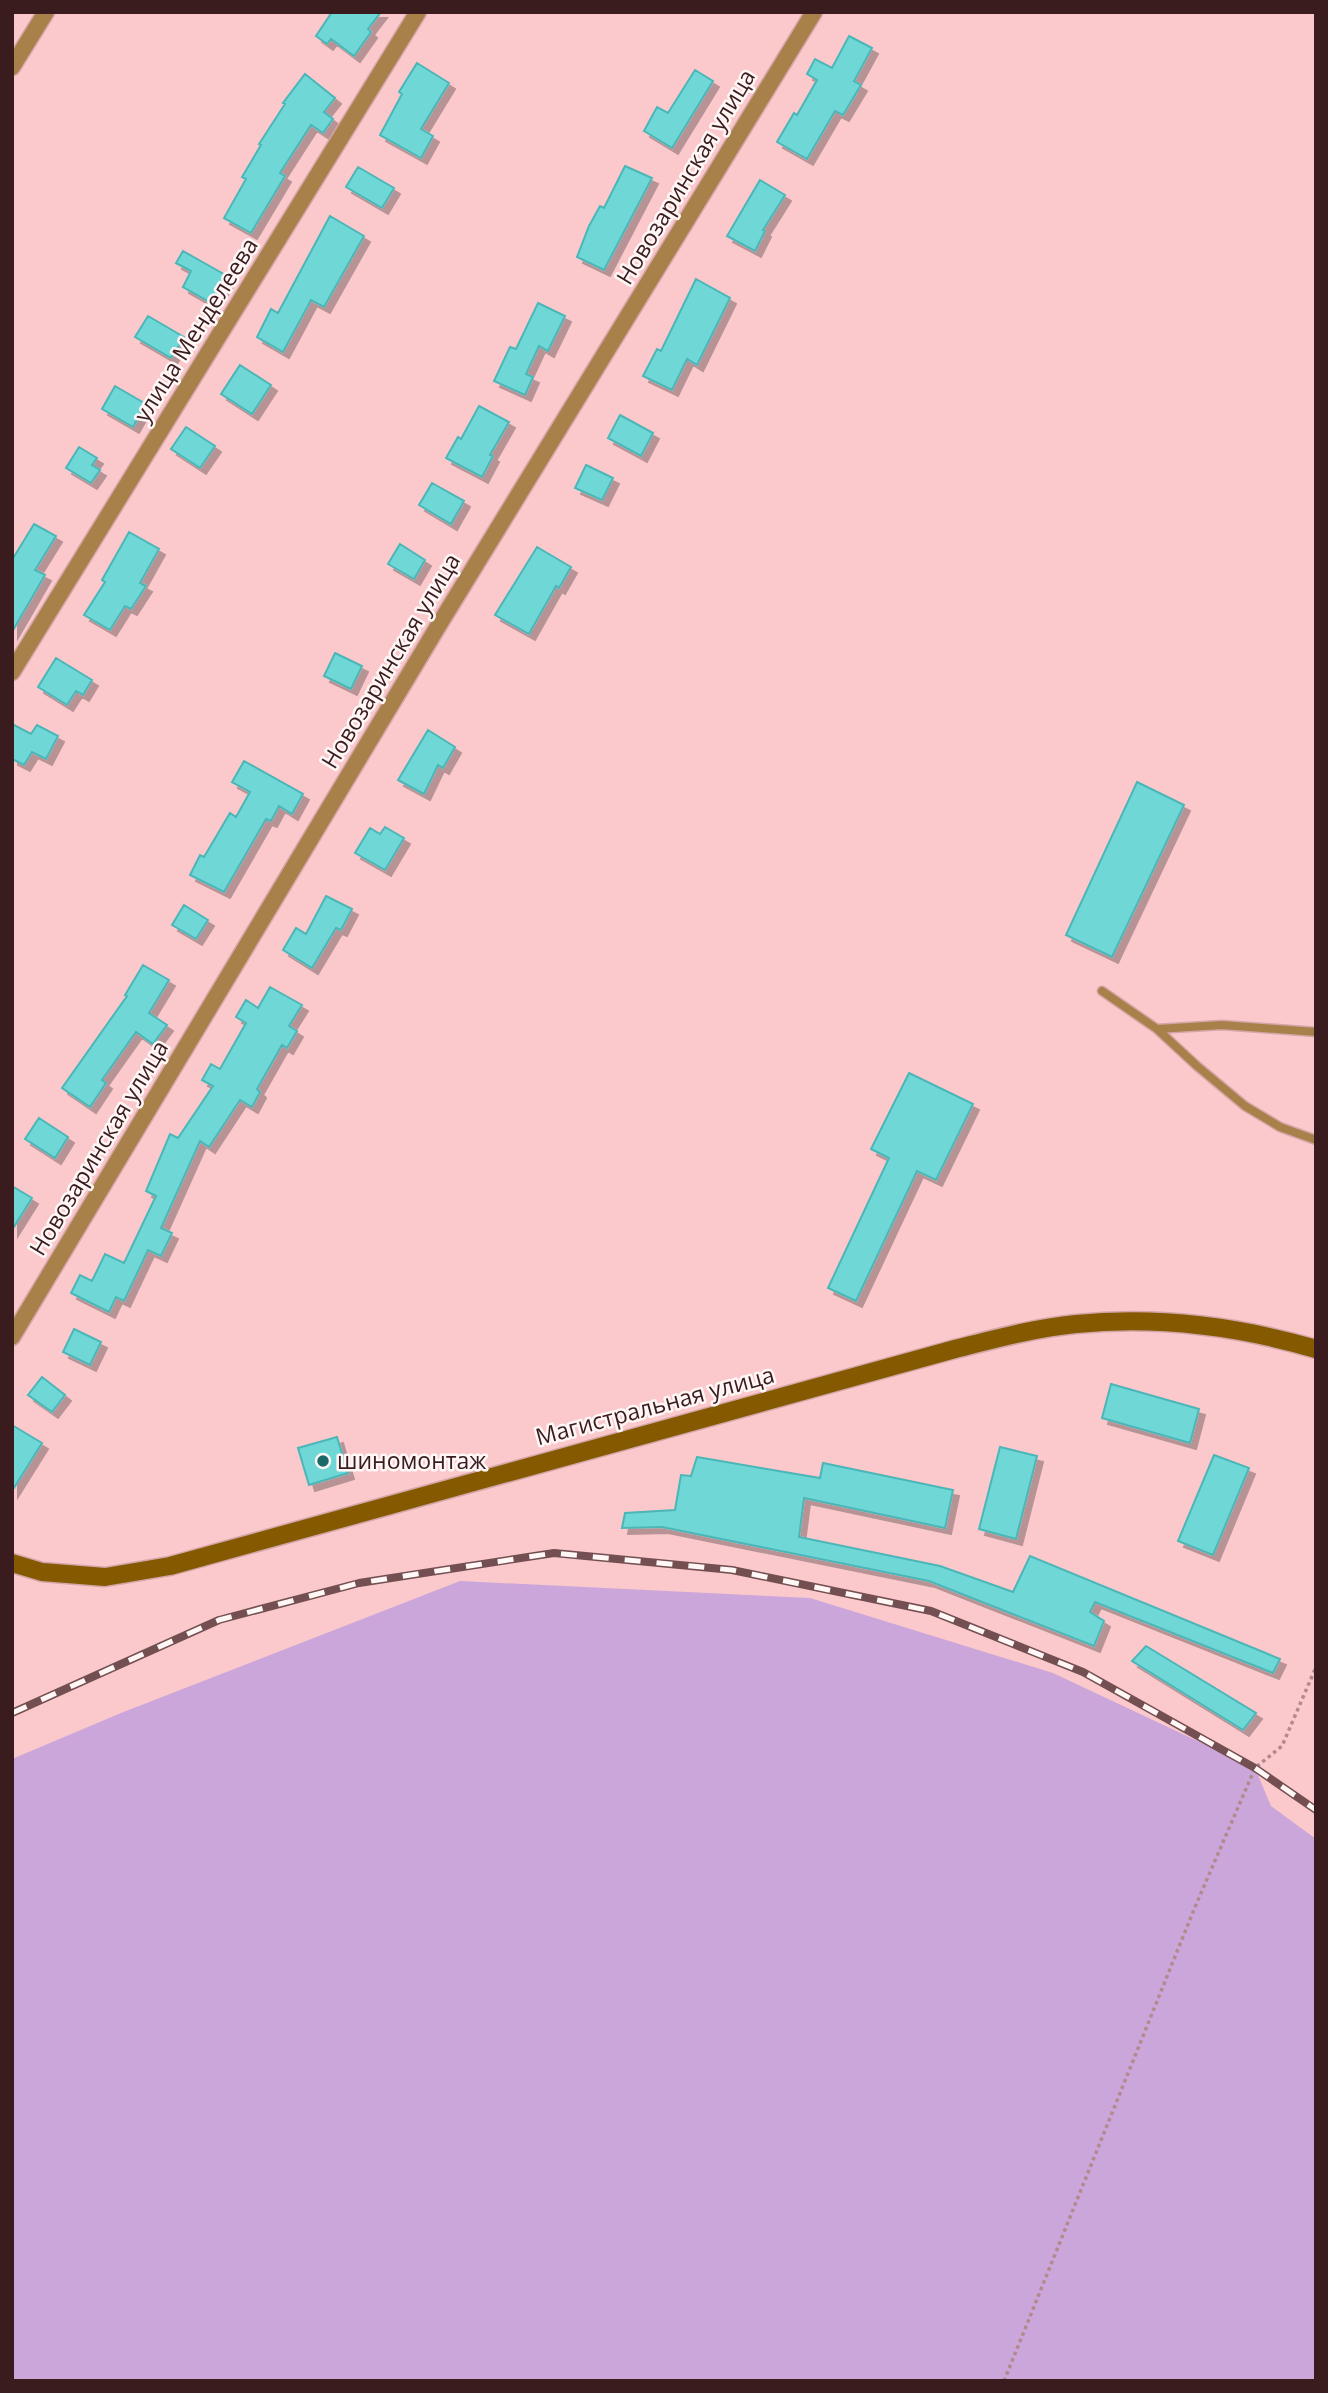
<svg xmlns="http://www.w3.org/2000/svg" width="1328" height="2393" viewBox="0 0 1328 2393" font-family="'Open Sans',sans-serif">
<style>
.green{fill:#cba6da}
.building{fill:#6fd7d7;stroke:#4cb6b7;stroke-width:2;filter:url(#shadow)}
.lines{fill:none;stroke-linecap:round;stroke-linejoin:round}
.lane-casing{stroke:#d4a6a8;stroke-width:11}
.street-casing{stroke:#d4a6a8;stroke-width:19}
.secondary-casing{stroke:#d4a6a8;stroke-width:21}
.path{stroke:#b3898b;stroke-width:3.5;stroke-dasharray:3.5 3.5;stroke-linecap:butt}
.lane{stroke:#a78149;stroke-width:8}
.street{stroke:#a78149;stroke-width:16}
.secondary{stroke:#855900;stroke-width:18}
.rail-casing{stroke:#734f51;stroke-width:8}
.rail{stroke:#fff6f6;stroke-width:5;stroke-dasharray:16;stroke-linecap:butt}
.poi-dot{fill:#1b6869;stroke:#fff6f6;stroke-width:2.5}
.labels{text-anchor:middle;stroke-width:5;stroke-linejoin:round;paint-order:stroke}
.street-label{font-size:23px;fill:#3a1c1e;stroke:#fff6f6}
.poi-label{font-size:23px;fill:#3a1c1e;stroke:#fff6f6;text-anchor:start}
</style>
<defs>
<filter id="shadow"><feDropShadow dx="6" dy="6" stdDeviation="0" flood-color="#0004"/></filter>
</defs>
<rect width="100%" height="100%" fill="#fbc9cb"/>
<path class="green" d="M460,1581L810,1598L1053,1673L1255,1768L1271,1806L1316,1839V2381H12V1759L121,1713Z"/>
<path class="building" d="M332,12H381L368,29L371,32L354,56L331,39L327,44L316,36Z
M849,36L872,48L854,81L861,85L843,115L835,111L807,159L777,142L794,113L797,115L817,80L807,74L815,59L832,68Z
M417,63L449,83L421,129L433,136L421,158L380,135L402,94L399,92Z
M695,70L713,81L672,148L644,131L657,107L668,113Z
M305,74L335,98L324,112L333,119L323,133L311,125L280,173L285,176L251,233L224,218L246,179L242,177L261,145L259,144L285,104L283,103Z
M625,166L652,178L604,270L577,257L589,226L600,206L604,208Z
M358,167L394,188L382,208L346,187Z
M760,180L785,195L763,230L765,231L755,251L727,236Z
M330,216L364,236L324,307L311,300L283,352L257,337L271,309L278,313Z
M183,251L229,277L213,304L183,287L191,271L176,263Z
M696,279L730,298L697,365L687,359L672,390L643,376L657,349L661,351Z
M538,303L565,316L548,351L539,346L526,374L533,377L525,395L494,381L510,347L516,349Z
M148,316L184,337L171,358L135,337Z
M240,365L271,385L252,414L221,394Z
M115,386L146,404L133,427L102,409Z
M479,406L509,422L490,455L493,456L482,477L446,458L458,437L461,439Z
M620,415L653,433L641,456L608,438Z
M186,427L215,446L200,468L171,449Z
M79,447L97,458L92,465L100,470L91,483L66,468Z
M586,465L613,478L602,500L575,488Z
M432,483L464,501L451,524L419,505Z
M34,524L56,536L35,570L45,575L12,632V560Z
M129,532L159,549L140,583L146,586L131,609L125,606L110,630L84,615L105,582L102,580Z
M400,544L425,560L414,579L388,564Z
M537,547L571,567L559,588L556,586L529,634L495,615Z
M335,653L362,666L351,689L324,676Z
M56,658L92,680L83,695L76,691L67,705L38,687Z
M12,724L31,734L37,725L58,736L46,759L32,752L24,765L12,759Z
M428,730L455,747L443,768L438,765L424,794L398,780Z
M244,761L303,794L292,814L279,806L271,821L266,819L224,892L190,875L200,855L204,857L230,813L236,817L250,792L232,782Z
M1137,782L1184,805L1112,957L1066,935Z
M385,827L404,838L385,870L355,853L370,828L380,834Z
M326,896L352,909L341,930L336,928L312,968L283,950L296,928L306,934Z
M184,905L208,920L196,939L172,925Z
M143,965L169,980L149,1013L167,1025L153,1044L136,1032L102,1080L106,1083L90,1107L62,1088L127,996L125,995Z
M270,987L302,1005L289,1026L297,1031L287,1048L282,1045L257,1089L260,1092L252,1107L240,1100L209,1147L200,1141L161,1228L172,1233L161,1256L148,1250L124,1301L116,1297L109,1312L71,1293L80,1275L92,1281L105,1254L124,1263L156,1196L146,1191L170,1134L178,1138L213,1086L202,1080L211,1064L220,1069L246,1023L236,1017L246,1000L258,1008Z
M909,1073L973,1104L936,1180L917,1171L856,1301L828,1288L889,1158L871,1149Z
M39,1118L68,1137L55,1158L25,1139Z
M12,1186L32,1198L12,1230Z
M74,1329L101,1342L90,1365L63,1352Z
M42,1377L65,1395L52,1412L28,1395Z
M1111,1384L1199,1409L1190,1443L1102,1418Z
M12,1425L42,1443L12,1491Z
M337,1437L348,1473L309,1485L298,1448Z
M1000,1447L1037,1456L1016,1539L979,1529Z
M1214,1455L1249,1468L1213,1555L1178,1541Z
M697,1457L820,1478L823,1463L953,1490L945,1528L804,1498L799,1537L940,1566L1013,1592L1030,1556L1280,1659L1273,1673L1095,1602L1090,1612L1104,1621L1094,1646L929,1581L662,1527L622,1528L625,1513L675,1510L681,1475L691,1476Z
M1146,1646L1256,1713L1243,1730L1132,1661Z"/>
<g class="lines">
<defs>
<path id="lane" d="M1102,991L1157,1029L1197,1066L1245,1106L1280,1127L1316,1140
M1157,1029L1222,1025L1316,1032"/>
<path id="street" d="M12,67L46,12
M12,672L418,12
M12,1337L437,628L814,12"/>
<path id="secondary" d="M12,1563L42,1572L105,1577L170,1566L955,1349C995,1339 1035,1328 1076,1324C1158,1316 1237,1326 1316,1349"/>
</defs>
<use href="#lane" class="lane-casing"/>
<use href="#street" class="street-casing"/>
<use href="#secondary" class="secondary-casing"/>
<path class="path" d="M1004,2381L1195,1907L1255,1768L1282,1746L1316,1667"/>
<use href="#lane" class="lane"/>
<use href="#street" class="street"/>
<use href="#secondary" class="secondary"/>
<defs>
<path id="rail" d="M12,1713L219,1620L359,1583L554,1553L732,1570L931,1611L1083,1672L1255,1768L1316,1810"/>
</defs>
<use href="#rail" class="rail-casing"/>
<use href="#rail" class="rail"/>
</g>
<circle class="poi-dot" cx="323" cy="1461" r="7"/>
<g class="labels">
<g class="street-label">
<text transform="translate(686 177) rotate(-59)" y="8">Новозаринская улица</text>
<text transform="translate(196 330) rotate(-58)" y="8">улица Менделеева</text>
<text transform="translate(391 661) rotate(-59)" y="8">Новозаринская улица</text>
<text transform="translate(99 1148) rotate(-59)" y="8">Новозаринская улица</text>
<text transform="translate(655 1406) rotate(-15)" y="8">Магистральная улица</text>
</g>
<g class="poi-label">
<text x="337" y="1469">шиномонтаж</text>
</g>
</g>
<rect width="1328" height="2393" fill="none" stroke="#3a1c1e" stroke-width="28"/>
</svg>
